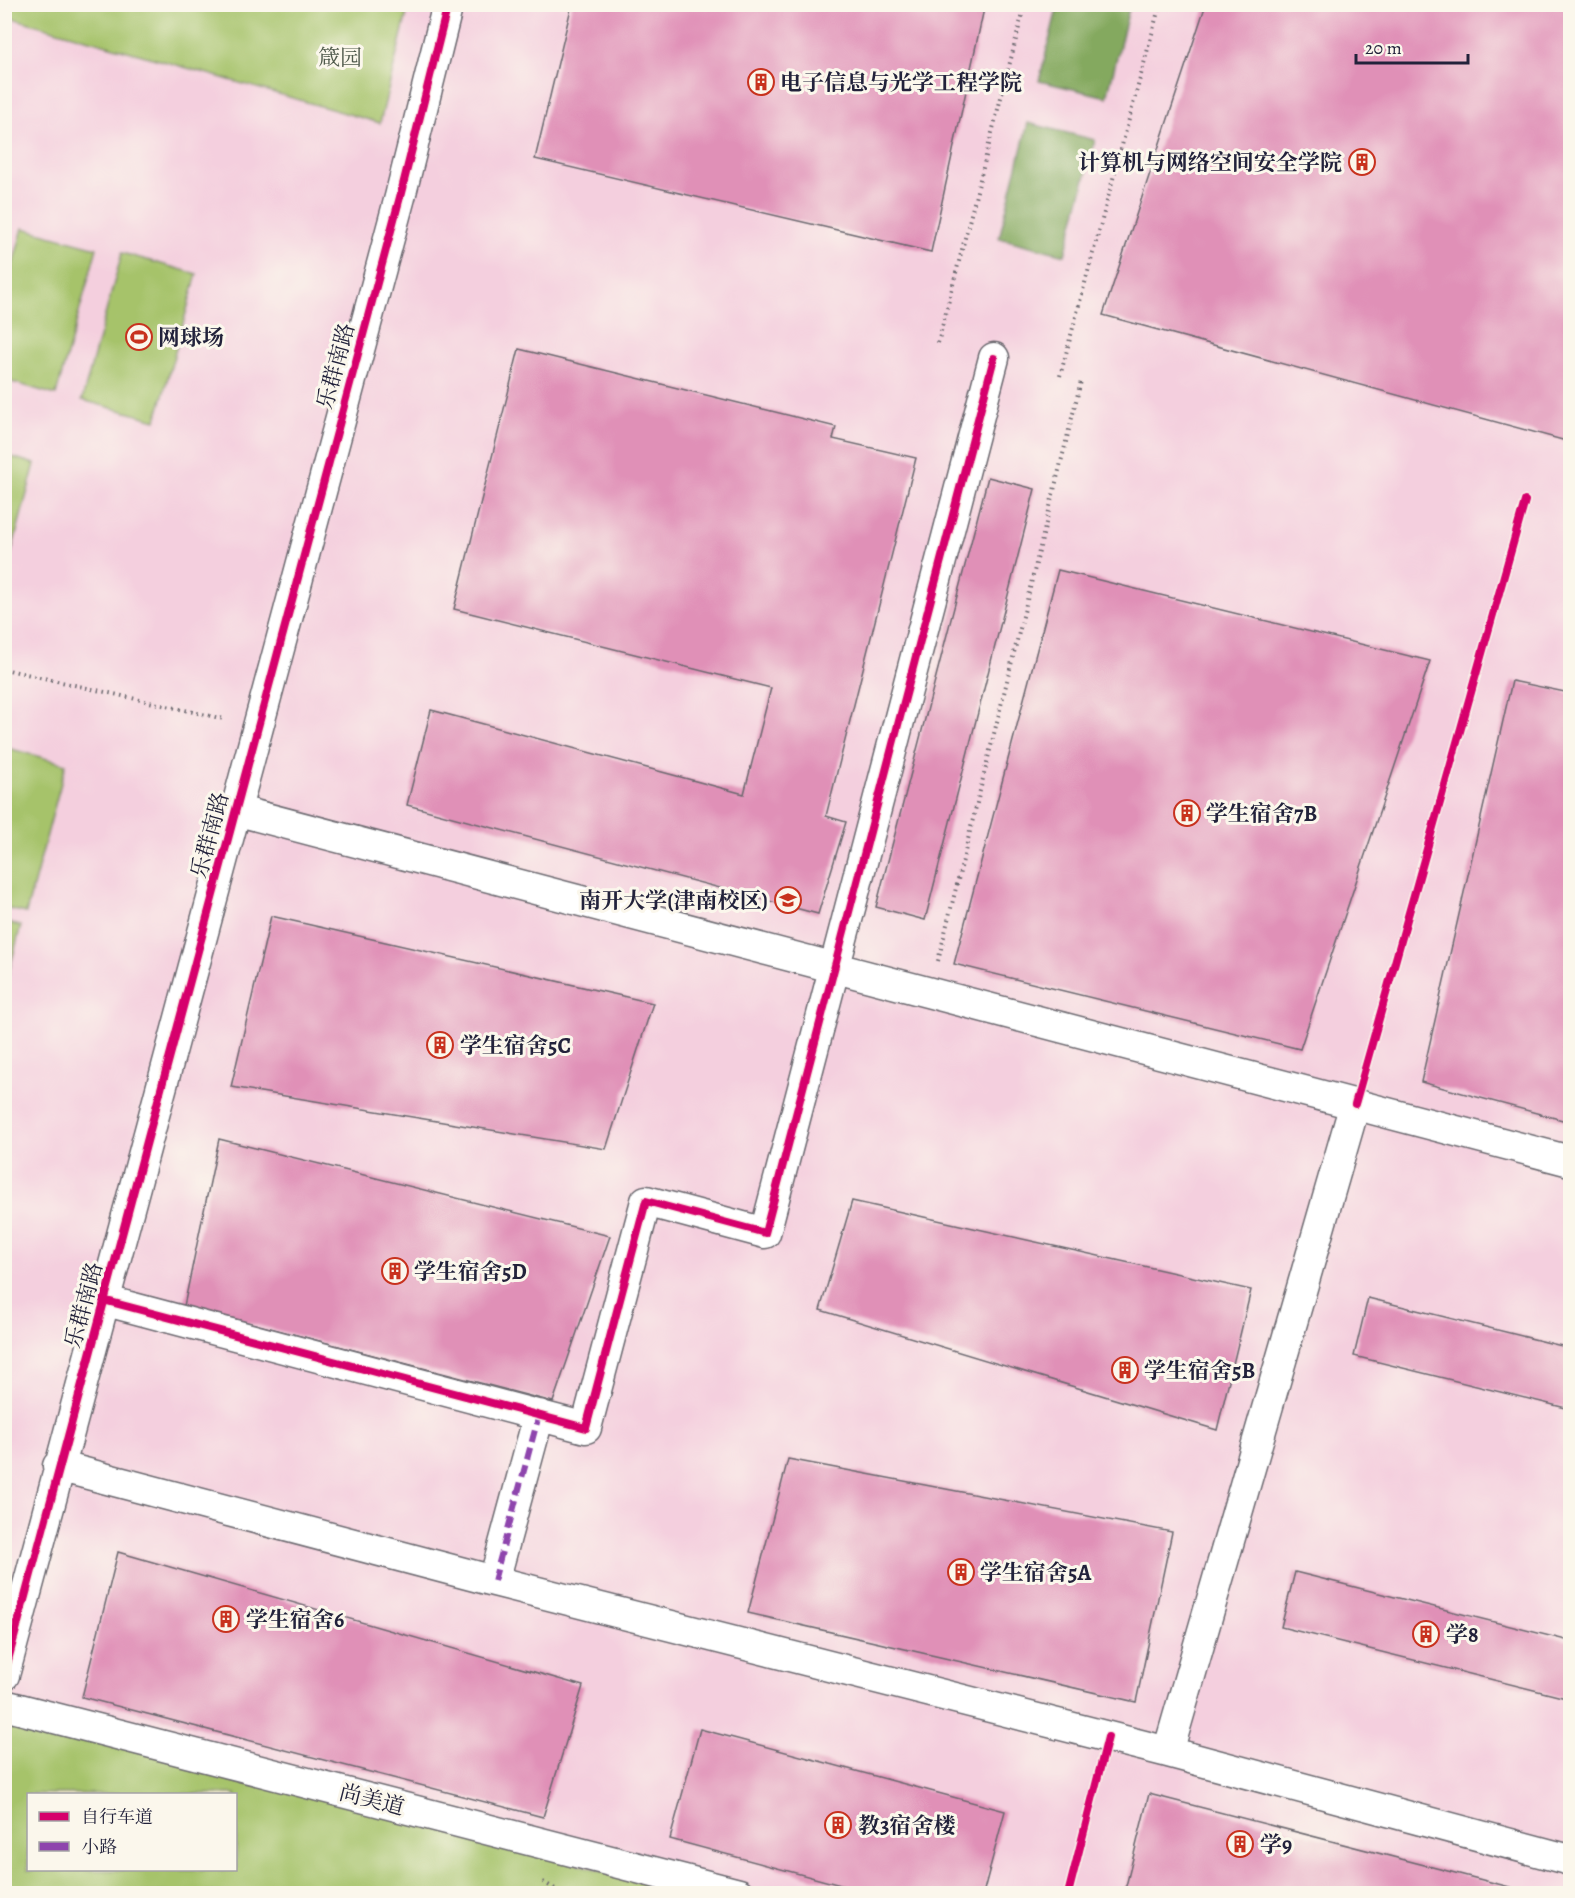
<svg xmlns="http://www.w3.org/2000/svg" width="1575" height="1898" viewBox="0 0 1575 1898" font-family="Alegreya,'Noto Serif SC',serif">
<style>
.built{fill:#f4cfde;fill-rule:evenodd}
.green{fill:#a6c36b;stroke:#647253;stroke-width:1.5;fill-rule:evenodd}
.forest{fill:#84a95f;stroke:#53664d;stroke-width:1.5}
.building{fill:#e090b7}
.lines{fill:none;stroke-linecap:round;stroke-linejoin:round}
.street-casing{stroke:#6a676e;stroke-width:33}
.path{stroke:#6a676e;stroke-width:4;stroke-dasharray:1.5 4.5;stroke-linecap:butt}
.street{stroke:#fff;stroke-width:30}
.quiet{stroke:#8e44ad;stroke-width:6;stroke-dasharray:12 6;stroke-linecap:butt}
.cycleway-casing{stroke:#fbf7ec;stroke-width:11}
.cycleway{stroke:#d6006c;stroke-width:8}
.labels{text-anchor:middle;stroke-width:6;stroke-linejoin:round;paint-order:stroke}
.park-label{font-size:22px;fill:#505a4c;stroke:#fbf7ec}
.poi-label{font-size:22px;font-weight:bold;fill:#22223b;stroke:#fbf7ec;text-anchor:start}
.street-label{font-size:22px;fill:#22223b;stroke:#fbf7ec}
</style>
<rect width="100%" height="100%" fill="#fbf7ec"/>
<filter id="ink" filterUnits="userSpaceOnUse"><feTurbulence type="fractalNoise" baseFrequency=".0167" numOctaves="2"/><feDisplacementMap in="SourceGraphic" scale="12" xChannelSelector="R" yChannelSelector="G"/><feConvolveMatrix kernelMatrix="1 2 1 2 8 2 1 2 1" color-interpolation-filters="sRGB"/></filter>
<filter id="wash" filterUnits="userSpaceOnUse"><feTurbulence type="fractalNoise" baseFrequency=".008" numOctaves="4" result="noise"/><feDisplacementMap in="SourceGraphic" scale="24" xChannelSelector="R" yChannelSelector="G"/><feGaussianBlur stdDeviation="1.35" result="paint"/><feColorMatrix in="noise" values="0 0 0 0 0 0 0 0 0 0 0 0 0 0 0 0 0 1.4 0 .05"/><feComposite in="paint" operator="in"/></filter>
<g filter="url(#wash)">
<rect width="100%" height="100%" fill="#f0e8ce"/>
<path class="built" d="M5,5H1570V1893L5,1894ZM28,1794H236V1870H28Z"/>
<path class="green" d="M4,5L5,4L409,5L380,123L5,16Z
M23,228L97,248L56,395L5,380V293Z
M122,253L197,274L156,420L82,400Z
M5,455L35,464L5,576L4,455Z
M4,747L66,764L26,913L5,908Z
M5,922L21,926L5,986L4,922Z
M4,1698L680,1893H5ZM28,1794H236V1870H28Z"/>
<path class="forest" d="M1058,5H1130L1107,97L1039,81Z
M1028,123L1095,140L1065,255L999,238Z"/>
<g id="blocks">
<path class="building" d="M572,4H985L931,252L535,159Z
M1206,4H1554L1570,8V442L1103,315Z
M519,349L836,427L833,439L916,458L826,816L846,822L818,914L407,805L431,710L744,794L771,688L454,609Z
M988,477L1035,489L925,920L876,907Z
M1058,570L1430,661L1300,1049L954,964Z
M1512,681L1570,693V1122L1421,1082Z
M271,916L653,1003L606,1149L231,1087Z
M219,1139L610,1236L553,1402L184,1306Z
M852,1201L1251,1290L1217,1430L820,1310Z
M1368,1298L1570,1348V1409L1354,1356Z
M788,1459L1172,1532L1136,1702L748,1613Z
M118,1552L583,1686L543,1817L82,1697Z
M1295,1572L1570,1641V1699L1281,1627Z
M700,1729L1005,1811L983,1894H874L670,1839Z
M1149,1794L1533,1893V1894H1124Z"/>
</g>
</g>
<g filter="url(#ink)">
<use href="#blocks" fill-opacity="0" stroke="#6a676e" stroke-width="1.5"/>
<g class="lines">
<defs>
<path id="street" d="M235,810L1570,1161
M1355,1104L1168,1752L1570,1860
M103,1300L586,1428L646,1201L765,1233L994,358
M58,1466L494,1581L1168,1752
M494,1581L539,1415
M4,1675L400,197L448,4
M4,1705L739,1894"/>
</defs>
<use href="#street" class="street-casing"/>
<path class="path" d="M938,343L1025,4
M1060,376L1160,4
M4,669L224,719
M938,961L1081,381
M543,1882L564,1894"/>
<use href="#street" class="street"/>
<path class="quiet" d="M494,1581L539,1415"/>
<defs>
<path id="cycleway" d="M1355,1104L1525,501
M103,1300L586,1428L646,1201L765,1233L994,358
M4,1675L400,197L448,4
M1068,1894L1108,1737"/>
</defs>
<use href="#cycleway" class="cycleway-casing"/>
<use href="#cycleway" class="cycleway"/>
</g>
</g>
<defs>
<symbol id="building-ring" viewBox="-11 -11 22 22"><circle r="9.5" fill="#fbf7ec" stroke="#c8321e" stroke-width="1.5"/><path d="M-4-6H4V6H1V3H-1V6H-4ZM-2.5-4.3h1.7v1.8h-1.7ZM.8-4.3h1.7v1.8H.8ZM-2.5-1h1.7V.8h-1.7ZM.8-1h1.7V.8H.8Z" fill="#c8321e"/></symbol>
<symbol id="stadium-ring" viewBox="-11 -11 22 22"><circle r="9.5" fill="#fbf7ec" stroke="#c8321e" stroke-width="1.5"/><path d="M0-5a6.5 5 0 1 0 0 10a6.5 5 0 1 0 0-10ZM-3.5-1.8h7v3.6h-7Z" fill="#c8321e"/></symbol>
<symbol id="university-ring" viewBox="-11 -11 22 22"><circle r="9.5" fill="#fbf7ec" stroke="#c8321e" stroke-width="1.5"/><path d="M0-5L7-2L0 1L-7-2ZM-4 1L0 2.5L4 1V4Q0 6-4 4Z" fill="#c8321e"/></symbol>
</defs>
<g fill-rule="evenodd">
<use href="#building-ring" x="746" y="67" width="30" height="30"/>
<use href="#building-ring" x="1347" y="147" width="30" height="30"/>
<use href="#stadium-ring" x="124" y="322" width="30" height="30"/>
<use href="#building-ring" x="1172" y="798" width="30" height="30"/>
<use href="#university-ring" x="773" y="885" width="30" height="30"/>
<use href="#building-ring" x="425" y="1030" width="30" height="30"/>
<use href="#building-ring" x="380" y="1256" width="30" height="30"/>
<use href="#building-ring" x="1110" y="1355" width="30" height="30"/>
<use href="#building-ring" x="946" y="1557" width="30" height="30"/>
<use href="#building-ring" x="211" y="1604" width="30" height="30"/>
<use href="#building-ring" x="1411" y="1619" width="30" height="30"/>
<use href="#building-ring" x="823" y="1810" width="30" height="30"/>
<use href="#building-ring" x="1225" y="1829" width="30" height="30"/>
</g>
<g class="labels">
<g class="park-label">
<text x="340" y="65">箴园</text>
</g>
<g class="poi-label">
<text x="780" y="90">电子信息与光学工程学院</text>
<text x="1342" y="170" text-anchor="end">计算机与网络空间安全学院</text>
<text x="158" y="345">网球场</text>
<text x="1206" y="821">学生宿舍7B</text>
<text x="768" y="908" text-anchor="end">南开大学(津南校区)</text>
<text x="460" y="1053">学生宿舍5C</text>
<text x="414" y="1279">学生宿舍5D</text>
<text x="1144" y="1378">学生宿舍5B</text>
<text x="980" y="1580">学生宿舍5A</text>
<text x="246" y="1627">学生宿舍6</text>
<text x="1446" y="1642">学8</text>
<text x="858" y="1833">教3宿舍楼</text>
<text x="1260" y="1852">学9</text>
</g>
<g class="street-label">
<text transform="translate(335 366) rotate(-75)" y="8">乐群南路</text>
<text transform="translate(209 835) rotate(-75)" y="8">乐群南路</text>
<text transform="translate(83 1305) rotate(-75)" y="8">乐群南路</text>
<text transform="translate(372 1799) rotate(14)" y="8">尚美道</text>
</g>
</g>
<rect width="1575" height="1898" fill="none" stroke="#fbf7ec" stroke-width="24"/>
<rect x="27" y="1793" width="210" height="78" fill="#fbf7ec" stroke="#a4a2a5" stroke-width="1.5"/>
<rect x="39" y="1812" width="30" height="9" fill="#d6006c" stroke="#a4a2a5" stroke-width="1.5"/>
<text x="81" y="1823" font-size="18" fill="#22223b">自行车道</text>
<rect x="39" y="1842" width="30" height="9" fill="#8e44ad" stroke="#a4a2a5" stroke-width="1.5"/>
<text x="81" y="1853" font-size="18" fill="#22223b">小路</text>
<path d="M1356 54v9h112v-9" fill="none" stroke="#22223b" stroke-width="3"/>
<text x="1365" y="54" font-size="18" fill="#22223b" stroke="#fbf7ec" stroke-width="4.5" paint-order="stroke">20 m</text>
</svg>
